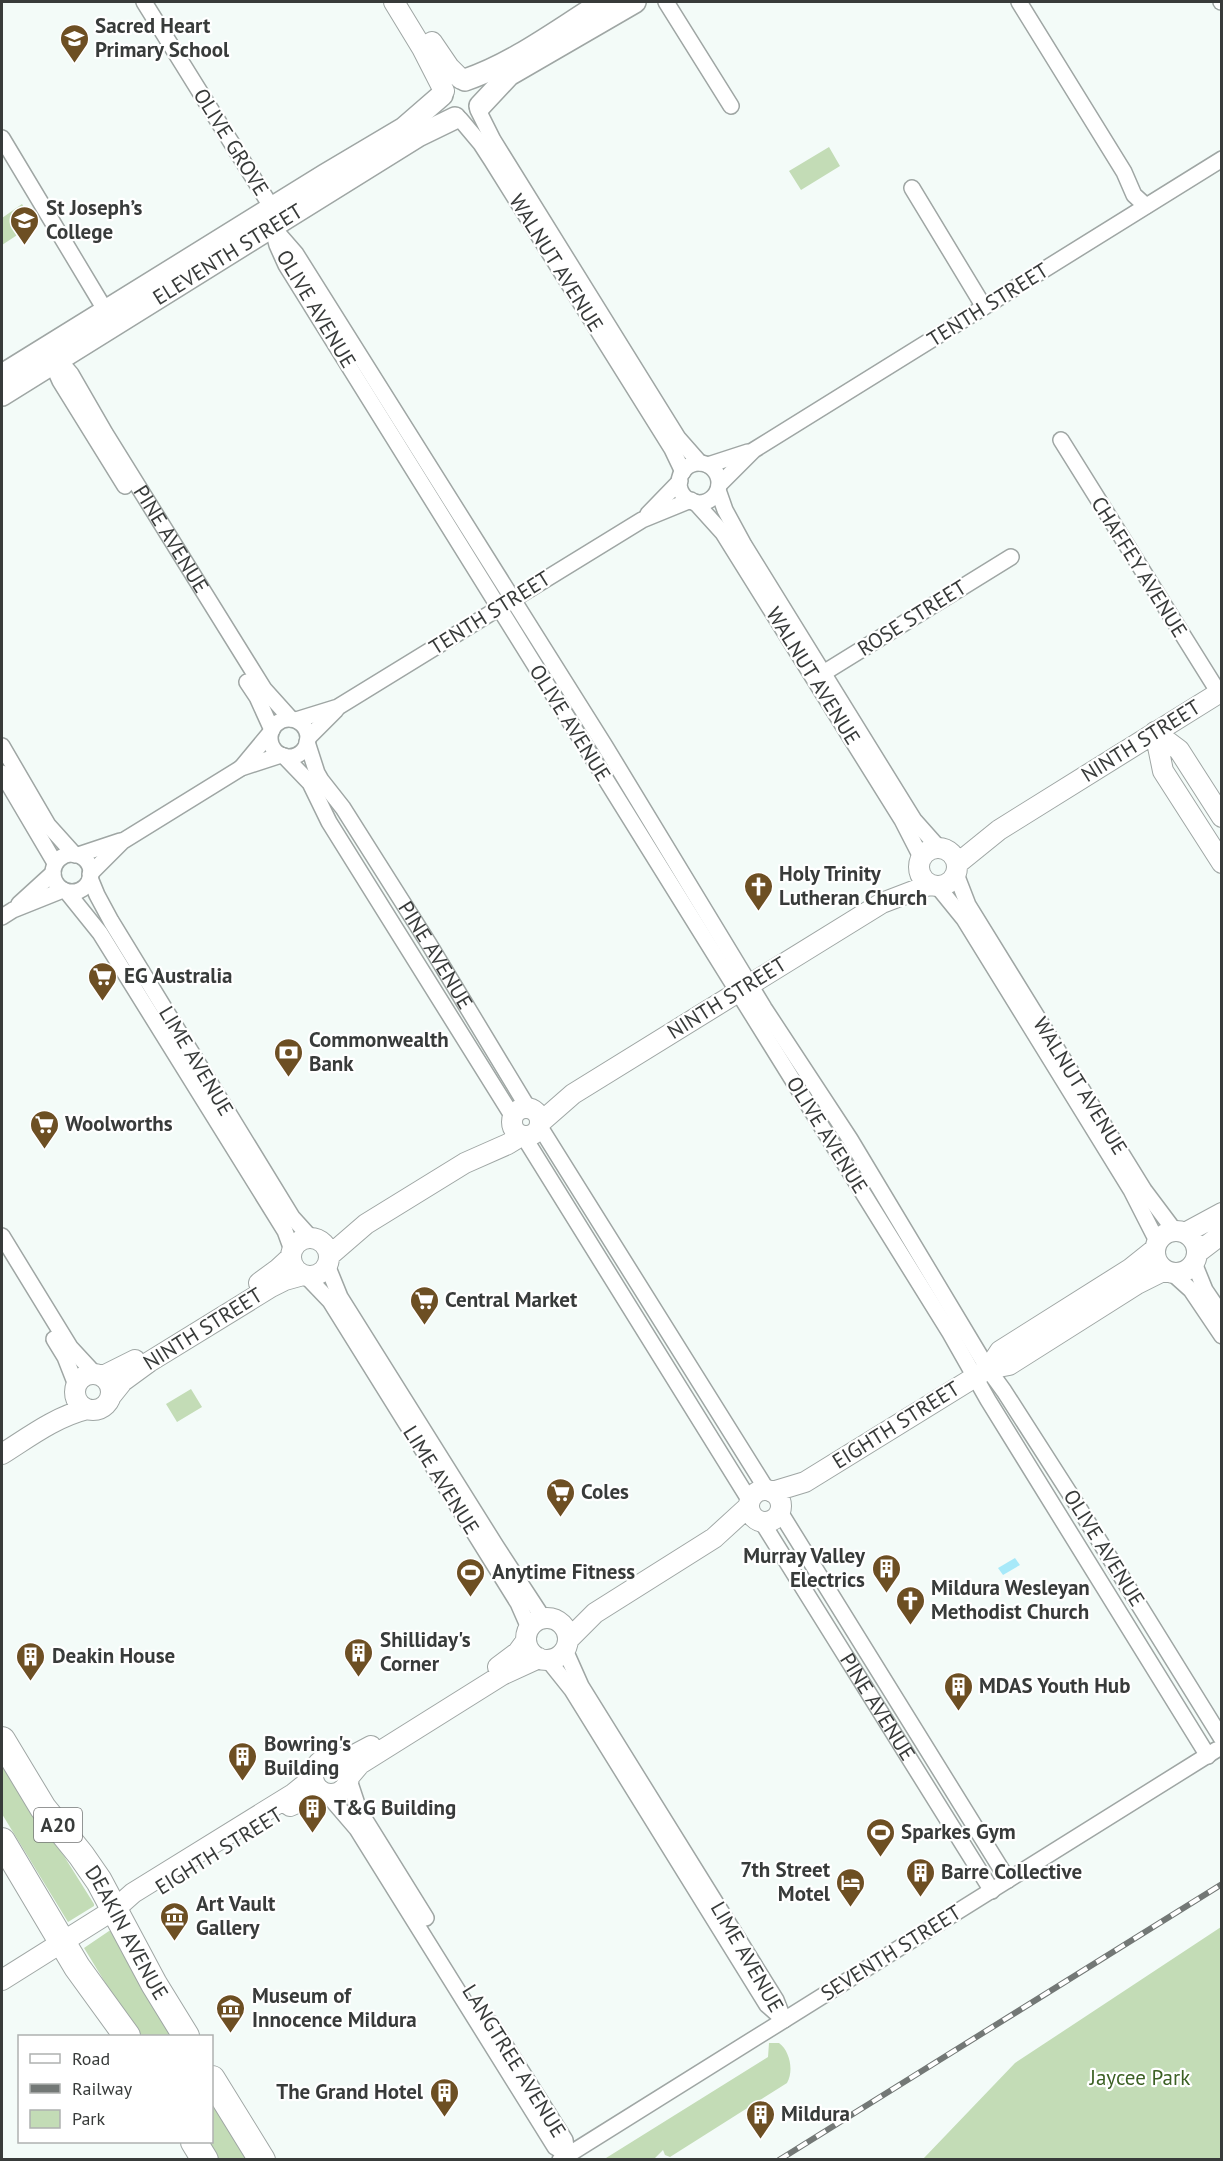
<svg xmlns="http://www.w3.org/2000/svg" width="1223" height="2161" viewBox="0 0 1223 2161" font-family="'PT Sans',sans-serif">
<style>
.green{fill:#c3dcb6}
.water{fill:#a7e9f9}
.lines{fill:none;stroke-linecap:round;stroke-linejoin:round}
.minor-casing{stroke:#9fa6a4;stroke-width:18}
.tertiary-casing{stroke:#9fa6a4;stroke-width:22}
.secondary-casing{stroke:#9fa6a4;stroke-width:24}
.trunk-casing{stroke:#9fa6a4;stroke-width:28}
.minor{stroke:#fff;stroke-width:15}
.tertiary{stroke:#fff;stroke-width:20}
.secondary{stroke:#fff;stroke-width:21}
.trunk{stroke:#fff;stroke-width:26}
.rail-casing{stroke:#737876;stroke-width:6}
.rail{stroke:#fff;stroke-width:4;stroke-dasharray:11;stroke-linecap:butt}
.labels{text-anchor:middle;stroke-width:4.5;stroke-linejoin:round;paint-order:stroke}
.shield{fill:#fff;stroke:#747675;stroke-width:1.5}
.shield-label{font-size:20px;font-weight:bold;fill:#383b3a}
.poi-label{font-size:21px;font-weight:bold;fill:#383b3a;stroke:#fff;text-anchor:start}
.street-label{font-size:21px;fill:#383b3a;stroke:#fff}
.park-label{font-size:21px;fill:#3c6124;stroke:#fff}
</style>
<rect width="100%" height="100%" fill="#f3fbf8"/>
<path class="green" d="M829,147L840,166L801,190L789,171Z
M22,204L34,224L2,245V218Z
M191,1389L202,1407L177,1422L166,1404Z
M2,1757L94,1904V1906L68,1922L2,1814Z
M1221,1927V2159H923L1015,2063Z
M109,1931H112L177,2036H138L84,1948Z
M769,2043H779C790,2051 794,2071 787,2083L670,2157L665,2155L663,2150L654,2159H606V2158L768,2057Z
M212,2091L254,2159H214L202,2142H212Z"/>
<path class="water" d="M1015,1558L1020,1565L1003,1575L998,1568Z"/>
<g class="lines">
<defs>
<g id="minor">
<path d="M144,2L277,216"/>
<path d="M666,2L731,106"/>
<path d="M1019,2L1124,172L1134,195L1146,206"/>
<path d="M1221,2H1222"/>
<path d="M478,110L493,140L678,438L700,463"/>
<path d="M460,119L481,144L492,161L672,449L683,472"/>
<path d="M2,138L110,318"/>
<path d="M912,188L984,307"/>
<path d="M272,226L277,245L286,265L950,1333L988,1400L1208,1756"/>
<path d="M276,231L296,254L605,746L764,1008L850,1139L988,1369L1004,1391L1079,1508L1222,1739"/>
<path id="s1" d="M55,361L65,367L71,374L105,433L264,689L291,719"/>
<path d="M55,361L56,372L60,381L125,486"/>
<path d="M1061,440L1219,693"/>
<circle cx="699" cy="483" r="20"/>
<path d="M708,465L748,452"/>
<path d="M719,485L754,450L1222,159"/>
<path d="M718,490L725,510L744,545L914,820L938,847"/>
<path d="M695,502L723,533L902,820L921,857"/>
<path d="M648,514L680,481"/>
<path d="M817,677L1011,557"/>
<path d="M247,682L257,697L272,730"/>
<circle cx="289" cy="738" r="19"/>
<path d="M296,720L338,707L642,520L691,500"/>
<path d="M308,738L336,710"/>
<path id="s2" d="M307,742L317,773L321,780L343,808L429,944L528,1108"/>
<path d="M2,746L48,825L75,855"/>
<path d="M284,756L310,783L329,822L513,1117"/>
<path d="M241,768L270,733"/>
<path d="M2,773L55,863"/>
<circle cx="72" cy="873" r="19"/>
<path d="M78,855L120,841"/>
<path d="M90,874L123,841L241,768L281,755"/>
<path d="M956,874L968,905L1144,1190L1174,1230"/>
<path d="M90,878L97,895L111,921L292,1217L311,1238"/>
<path d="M938,887L964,919L1131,1190L1157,1241"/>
<path d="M67,892L100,933L285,1231L292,1250"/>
<path d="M19,904L53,873"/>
<path d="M2,917L13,910L63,890"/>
<path d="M540,1127L767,1490"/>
<path d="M524,1137L750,1501"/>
<path d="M2,1236L70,1347L95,1374"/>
<path d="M1194,1263L1205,1290L1222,1315"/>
<path d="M327,1265L340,1297L496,1546L543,1618"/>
<path d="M1171,1272L1191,1290L1222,1336"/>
<path d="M307,1277L330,1301L518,1603L529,1628"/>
<path d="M54,1339L65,1357L76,1385"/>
<path d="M780,1512L1008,1880"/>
<path id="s3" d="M762,1522L992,1891"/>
<path d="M565,1650L581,1686L776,2000L783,2018"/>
<path d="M548,1660L572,1690L767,2005L784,2020"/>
<path d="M349,1780L359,1810L426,1918"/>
<path d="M327,1794L357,1829L555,2147L567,2154"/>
<path d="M491,2023L565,2140L567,2154"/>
<path d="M560,2160L1216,1750"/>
</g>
<path id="tertiary" d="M394,2L422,48L444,91
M432,42L449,67L461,79
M1155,732L1163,771L1222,863
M1155,732L1179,750L1222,817
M919 867a19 19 0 1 1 38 0a19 19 0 1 1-38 0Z
M957,864L999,830L1222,691
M512 1122a14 14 0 1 1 28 0a14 14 0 1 1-28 0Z
M541,1122L573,1094L882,903L929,885
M1155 1252a21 21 0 1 1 42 0a21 21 0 1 1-42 0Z
M1185,1233L1222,1213
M291 1257a19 19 0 1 1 38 0a19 19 0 1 1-38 0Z
M1197,1253L1222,1234
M329,1256L366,1224L465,1163L508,1144L521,1136
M259,1283L278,1269L291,1257
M988,1369L1000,1351L1130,1269L1155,1249
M75 1392a18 18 0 1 1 36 0a18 18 0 1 1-36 0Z
M103,1376L135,1360
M111,1396L123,1381L149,1362L271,1287L285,1280L303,1275
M2,1454C29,1437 55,1417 87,1409
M749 1506a16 16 0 1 1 32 0a16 16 0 1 1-32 0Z
M772,1492L805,1482L988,1369L1009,1365L1137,1284L1165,1270
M526 1639a21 21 0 1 1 42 0a21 21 0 1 1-42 0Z
M568,1640L595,1613L714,1538L749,1506
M498,1667L518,1652L526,1641
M313 1776a18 18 0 1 1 36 0a18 18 0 1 1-36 0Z
M338,1759L354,1755L371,1746
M349,1777L360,1764L502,1675L539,1658
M290,1806L322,1792
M2,1980L115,1909L133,1893L293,1794L313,1778"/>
<g id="secondary">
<path d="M465,80C515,63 559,29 603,2"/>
<path d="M480,106L509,75L635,2"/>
<path d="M2,375L325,175L404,128L442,95"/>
<path id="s4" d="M2,395L418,136L455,118"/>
</g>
<g id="trunk">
<path id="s5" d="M2,1740L43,1808L81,1855L99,1881L154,1984L186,2036"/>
<path d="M2,1841L77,1967L127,2036"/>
<path d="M212,2079L262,2160"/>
<path d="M194,2142L205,2160"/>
</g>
</defs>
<use href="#minor" class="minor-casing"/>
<use href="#tertiary" class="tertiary-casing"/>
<use href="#secondary" class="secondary-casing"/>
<use href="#trunk" class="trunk-casing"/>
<use href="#minor" class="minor"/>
<use href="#tertiary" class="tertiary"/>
<use href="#secondary" class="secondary"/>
<use href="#trunk" class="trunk"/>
<defs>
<path id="rail" d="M779,2160L1222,1884"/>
</defs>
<use href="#rail" class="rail-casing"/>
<use href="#rail" class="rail"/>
</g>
<defs>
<symbol id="school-pin" viewBox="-11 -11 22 30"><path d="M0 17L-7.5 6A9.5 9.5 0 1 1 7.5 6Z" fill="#6d4f23" stroke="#fff"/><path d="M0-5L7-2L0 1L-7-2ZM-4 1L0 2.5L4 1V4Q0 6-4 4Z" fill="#fff"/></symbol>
<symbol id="church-pin" viewBox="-11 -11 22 30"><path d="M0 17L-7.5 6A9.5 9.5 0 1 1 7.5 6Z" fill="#6d4f23" stroke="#fff"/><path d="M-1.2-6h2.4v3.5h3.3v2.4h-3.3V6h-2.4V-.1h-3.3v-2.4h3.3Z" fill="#fff"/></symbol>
<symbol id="supermarket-pin" viewBox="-11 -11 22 30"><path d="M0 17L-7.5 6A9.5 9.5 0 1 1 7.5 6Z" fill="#6d4f23" stroke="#fff"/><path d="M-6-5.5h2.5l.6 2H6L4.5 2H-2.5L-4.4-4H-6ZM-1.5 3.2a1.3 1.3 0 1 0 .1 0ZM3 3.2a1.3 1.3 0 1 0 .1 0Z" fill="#fff"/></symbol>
<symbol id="bank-pin" viewBox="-11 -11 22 30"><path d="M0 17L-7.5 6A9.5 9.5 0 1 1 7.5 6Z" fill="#6d4f23" stroke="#fff"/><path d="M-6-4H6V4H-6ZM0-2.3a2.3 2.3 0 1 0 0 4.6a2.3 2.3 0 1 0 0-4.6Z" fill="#fff"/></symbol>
<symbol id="building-pin" viewBox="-11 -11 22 30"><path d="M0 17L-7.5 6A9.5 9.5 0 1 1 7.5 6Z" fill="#6d4f23" stroke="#fff"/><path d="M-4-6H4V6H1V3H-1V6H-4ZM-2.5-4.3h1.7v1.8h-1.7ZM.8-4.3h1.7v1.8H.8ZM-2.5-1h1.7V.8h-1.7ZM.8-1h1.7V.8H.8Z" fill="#fff"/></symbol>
<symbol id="stadium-pin" viewBox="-11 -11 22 30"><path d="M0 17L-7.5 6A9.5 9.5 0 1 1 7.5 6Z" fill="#6d4f23" stroke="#fff"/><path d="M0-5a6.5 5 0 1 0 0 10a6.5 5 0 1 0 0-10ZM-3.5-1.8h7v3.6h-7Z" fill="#fff"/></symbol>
<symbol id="hotel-pin" viewBox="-11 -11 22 30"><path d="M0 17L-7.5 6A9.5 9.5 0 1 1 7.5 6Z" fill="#6d4f23" stroke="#fff"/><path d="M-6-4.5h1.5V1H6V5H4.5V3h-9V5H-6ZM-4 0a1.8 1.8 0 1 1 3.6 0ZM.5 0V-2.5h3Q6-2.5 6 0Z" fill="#fff"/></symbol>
<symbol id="museum-pin" viewBox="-11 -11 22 30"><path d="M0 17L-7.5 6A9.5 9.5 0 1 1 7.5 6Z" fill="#6d4f23" stroke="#fff"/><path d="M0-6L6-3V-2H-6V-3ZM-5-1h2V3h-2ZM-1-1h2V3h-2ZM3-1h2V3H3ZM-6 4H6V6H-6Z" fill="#fff"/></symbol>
</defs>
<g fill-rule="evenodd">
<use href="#school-pin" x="58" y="22" width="33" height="45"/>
<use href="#school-pin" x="8" y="204" width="33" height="45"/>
<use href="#church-pin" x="742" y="870" width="33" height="45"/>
<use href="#supermarket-pin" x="86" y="960" width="33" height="45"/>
<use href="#bank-pin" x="272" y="1036" width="33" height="45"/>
<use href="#supermarket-pin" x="28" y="1108" width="33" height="45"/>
<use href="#supermarket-pin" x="408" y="1284" width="33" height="45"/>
<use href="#supermarket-pin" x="544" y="1476" width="33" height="45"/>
<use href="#building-pin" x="870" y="1552" width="33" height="45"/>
<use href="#stadium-pin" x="454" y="1556" width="33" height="45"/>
<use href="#church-pin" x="894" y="1584" width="33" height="45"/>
<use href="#building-pin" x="342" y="1636" width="33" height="45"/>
<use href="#building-pin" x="14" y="1640" width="33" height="45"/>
<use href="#building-pin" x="942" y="1670" width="33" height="45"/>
<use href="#building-pin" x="226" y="1740" width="33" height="45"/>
<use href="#building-pin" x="296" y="1792" width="33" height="45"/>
<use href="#stadium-pin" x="864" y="1816" width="33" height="45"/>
<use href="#building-pin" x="904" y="1856" width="33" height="45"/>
<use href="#hotel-pin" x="834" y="1866" width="33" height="45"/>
<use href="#museum-pin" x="158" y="1900" width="33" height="45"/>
<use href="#museum-pin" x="214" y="1992" width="33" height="45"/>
<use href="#building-pin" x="428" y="2076" width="33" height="45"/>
<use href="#building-pin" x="744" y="2098" width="33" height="45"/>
</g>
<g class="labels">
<rect class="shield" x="34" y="1808" width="48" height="34" rx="4.5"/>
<g class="shield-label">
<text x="58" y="1832">A20</text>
</g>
<g class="poi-label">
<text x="95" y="33">Sacred Heart<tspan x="95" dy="24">Primary School</tspan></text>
<text x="46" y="215">St Joseph’s<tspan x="46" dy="24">College</tspan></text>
<text x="779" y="881">Holy Trinity<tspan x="779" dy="24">Lutheran Church</tspan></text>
<text x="124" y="983">EG Australia</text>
<text x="309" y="1047">Commonwealth<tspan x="309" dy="24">Bank</tspan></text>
<text x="65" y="1131">Woolworths</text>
<text x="445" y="1307">Central Market</text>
<text x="581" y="1499">Coles</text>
<text x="865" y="1563" text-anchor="end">Murray Valley<tspan x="865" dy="24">Electrics</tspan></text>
<text x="492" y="1579">Anytime Fitness</text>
<text x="931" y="1595">Mildura Wesleyan<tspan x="931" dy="24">Methodist Church</tspan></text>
<text x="380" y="1647">Shilliday's<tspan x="380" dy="24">Corner</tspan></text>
<text x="52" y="1663">Deakin House</text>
<text x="979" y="1693">MDAS Youth Hub</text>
<text x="264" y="1751">Bowring's<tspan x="264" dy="24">Building</tspan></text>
<text x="334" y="1815">T&amp;G Building</text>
<text x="901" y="1839">Sparkes Gym</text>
<text x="830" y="1877" text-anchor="end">7th Street<tspan x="830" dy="24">Motel</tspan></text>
<text x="941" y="1879">Barre Collective</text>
<text x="196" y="1911">Art Vault<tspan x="196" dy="24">Gallery</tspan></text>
<text x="252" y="2003">Museum of<tspan x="252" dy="24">Innocence Mildura</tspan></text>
<text x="423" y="2099" text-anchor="end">The Grand Hotel</text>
<text x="781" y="2121">Mildura</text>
</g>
<g class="street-label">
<text transform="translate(231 142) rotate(58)" y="7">OLIVE GROVE</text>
<text dy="7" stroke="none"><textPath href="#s4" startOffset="266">ELEVENTH STREET</textPath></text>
<text transform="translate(556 263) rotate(58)" y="7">WALNUT AVENUE</text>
<text transform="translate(988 305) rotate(-32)" y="7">TENTH STREET</text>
<text transform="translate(316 309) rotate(59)" y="7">OLIVE AVENUE</text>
<text dy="7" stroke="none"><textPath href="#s1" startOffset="214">PINE AVENUE</textPath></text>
<text transform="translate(1139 567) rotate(58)" y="7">CHAFFEY AVENUE</text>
<text transform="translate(490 613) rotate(-32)" y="7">TENTH STREET</text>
<text transform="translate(912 618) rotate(-32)" y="7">ROSE STREET</text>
<text transform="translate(813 676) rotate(58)" y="7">WALNUT AVENUE</text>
<text transform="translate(570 723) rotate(58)" y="7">OLIVE AVENUE</text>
<text transform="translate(1141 741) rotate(-32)" y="7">NINTH STREET</text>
<text dy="7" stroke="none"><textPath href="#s2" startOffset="250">PINE AVENUE</textPath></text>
<text transform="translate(727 998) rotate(-32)" y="7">NINTH STREET</text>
<text transform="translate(196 1061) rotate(59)" y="7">LIME AVENUE</text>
<text transform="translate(1080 1086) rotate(58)" y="7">WALNUT AVENUE</text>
<text transform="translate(827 1135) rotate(58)" y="7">OLIVE AVENUE</text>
<text transform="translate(203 1329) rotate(-32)" y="7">NINTH STREET</text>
<text transform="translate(896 1425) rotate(-32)" y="7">EIGHTH STREET</text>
<text transform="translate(441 1480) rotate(58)" y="7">LIME AVENUE</text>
<text transform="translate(1104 1548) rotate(58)" y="7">OLIVE AVENUE</text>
<text dy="7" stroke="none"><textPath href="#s3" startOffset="218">PINE AVENUE</textPath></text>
<text transform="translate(219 1851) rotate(-32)" y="7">EIGHTH STREET</text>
<text dy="7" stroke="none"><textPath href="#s5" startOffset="230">DEAKIN AVENUE</textPath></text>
<text transform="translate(891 1953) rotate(-32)" y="7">SEVENTH STREET</text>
<text transform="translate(747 1957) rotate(60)" y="7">LIME AVENUE</text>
<text transform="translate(514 2061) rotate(58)" y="7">LANGTREE AVENUE</text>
</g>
<g class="park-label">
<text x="1140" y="2085">Jaycee Park</text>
</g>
</g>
<rect width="1223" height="2161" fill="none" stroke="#383b3a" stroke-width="6"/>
<rect x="18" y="2035" width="195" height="108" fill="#ffffff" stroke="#afb1b0" stroke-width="1.5"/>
<rect x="30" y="2054" width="30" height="9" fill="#ffffff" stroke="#afb1b0" stroke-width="1.5"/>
<text x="72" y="2065" font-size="18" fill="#383b3a">Road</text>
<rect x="30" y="2084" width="30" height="9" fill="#737876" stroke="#afb1b0" stroke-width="1.5"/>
<text x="72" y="2095" font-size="18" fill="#383b3a">Railway</text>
<rect x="30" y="2110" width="30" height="18" fill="#c3dcb6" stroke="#afb1b0" stroke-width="1.5"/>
<text x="72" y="2125" font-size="18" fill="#383b3a">Park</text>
</svg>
